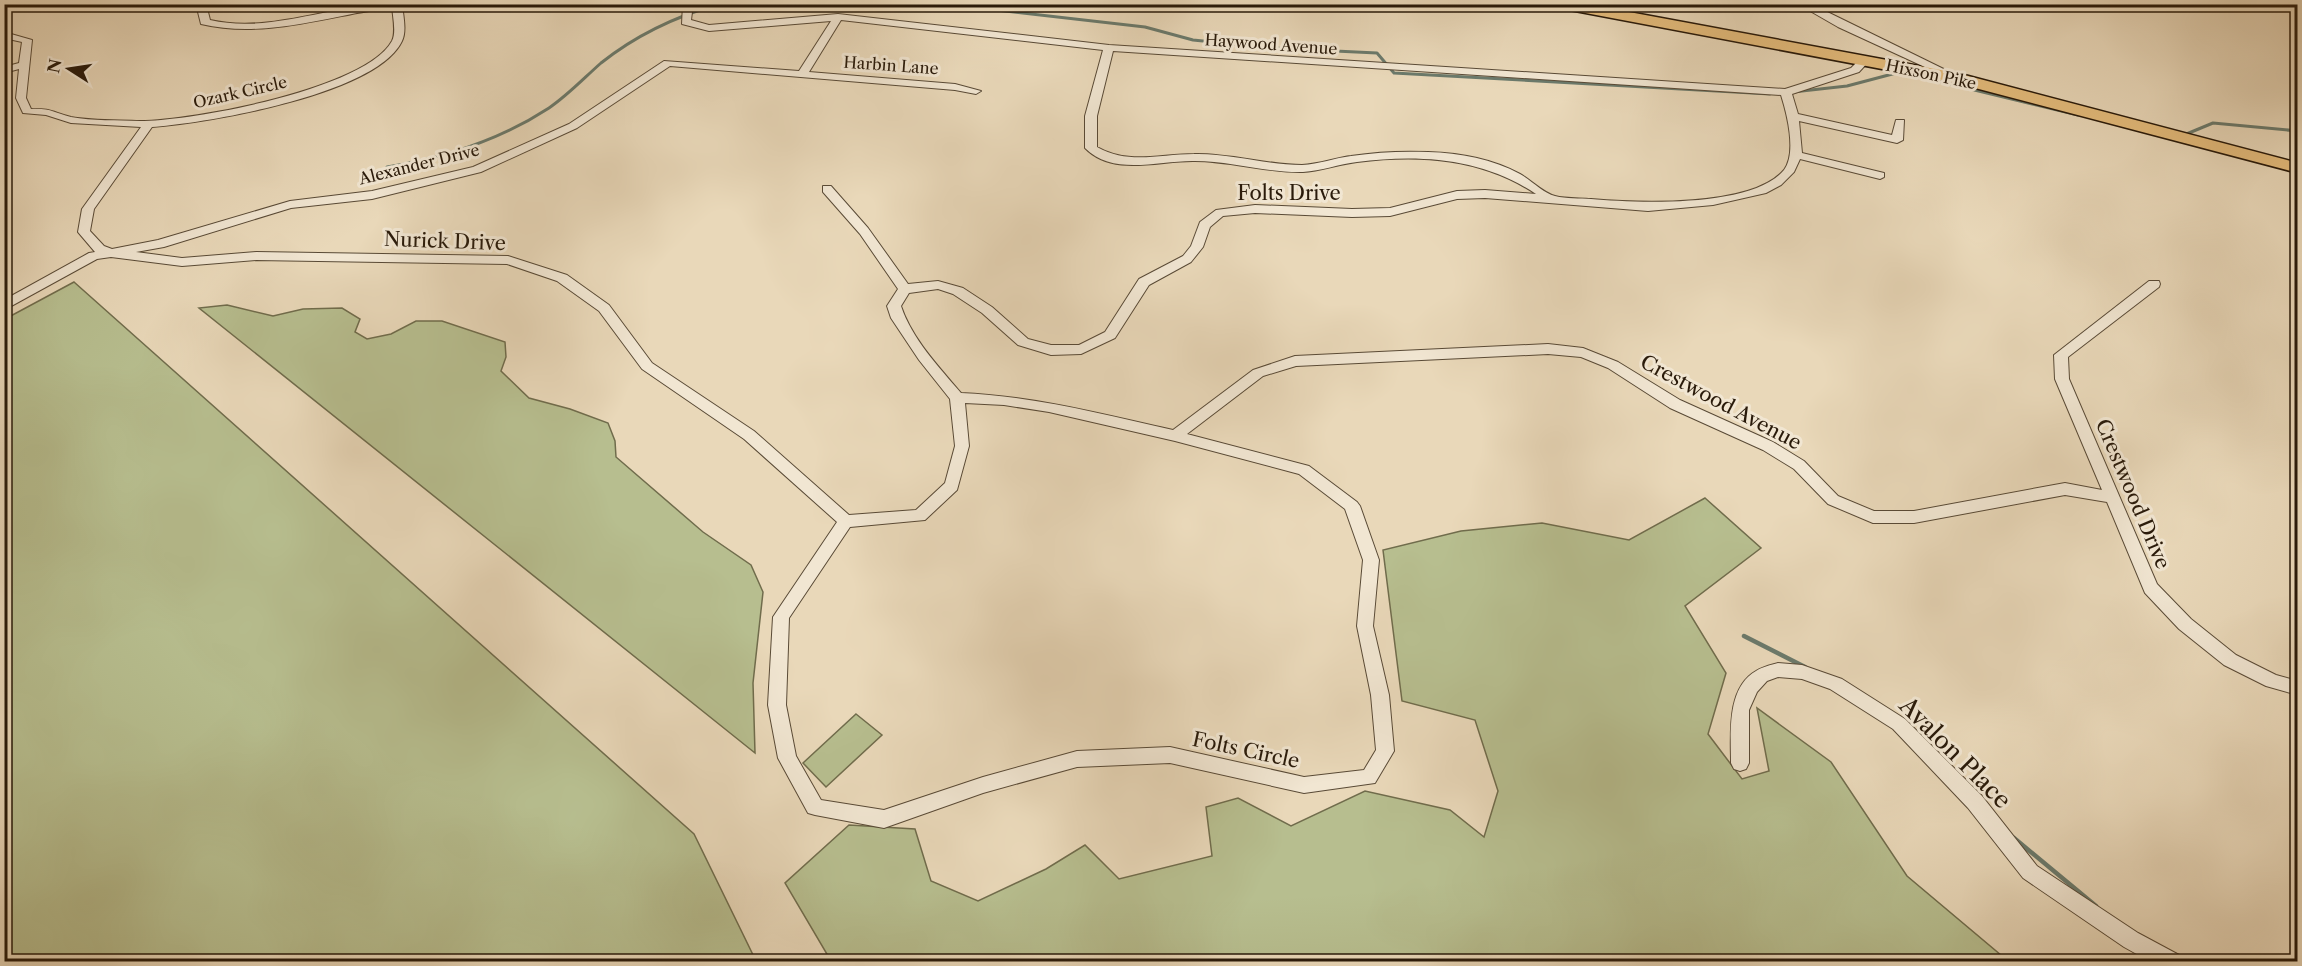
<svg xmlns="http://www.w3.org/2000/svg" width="2302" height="966" viewBox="0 0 2302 966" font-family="'Libre Caslon Text',serif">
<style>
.green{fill:#b7be8f;stroke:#706c4c;stroke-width:1.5}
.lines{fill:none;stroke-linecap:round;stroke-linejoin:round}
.stream-far1{stroke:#6b7a6c;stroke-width:3}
.stream{stroke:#6b7a6c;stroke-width:4.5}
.street-casing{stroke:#594a36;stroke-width:2}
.primary-casing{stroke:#291a0a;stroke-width:3}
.street{fill:#f1e6d2;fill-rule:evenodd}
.primary{fill:#e4bc7c;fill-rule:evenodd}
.labels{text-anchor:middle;stroke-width:6;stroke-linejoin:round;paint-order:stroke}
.far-street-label{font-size:16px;fill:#291a0a;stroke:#f1e6d2}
.street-label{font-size:20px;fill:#291a0a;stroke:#f1e6d2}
.near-street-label{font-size:24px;fill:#291a0a;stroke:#f1e6d2}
</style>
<rect width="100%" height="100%" fill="#e9d8b9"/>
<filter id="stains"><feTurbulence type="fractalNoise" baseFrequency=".00333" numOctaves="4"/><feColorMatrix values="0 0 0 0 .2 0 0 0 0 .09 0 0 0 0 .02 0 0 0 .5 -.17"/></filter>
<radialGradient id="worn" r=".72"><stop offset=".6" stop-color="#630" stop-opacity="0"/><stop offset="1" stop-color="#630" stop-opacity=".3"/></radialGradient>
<path class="green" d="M74,282L694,834L756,961H5V319Z
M227,305L273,316L303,309L342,308L360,319L355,332L367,339L391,334L416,321H442L505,342L506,357L501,371L529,398L570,409L608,423L615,441L616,457L703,532L751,565L763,592L753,683L755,753L199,308Z
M1705,498L1761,548L1685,606L1726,673L1708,734L1742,779L1769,771L1757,708L1831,762L1907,876L2008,961H831L785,883L849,825L915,829L931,881L978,901L1046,869L1085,845L1119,879L1212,856L1206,807L1238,798L1291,826L1365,791L1450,810L1484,837L1498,791L1475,720L1402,701L1383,550L1461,531L1542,523L1629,540Z
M856,714L882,735L826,787L803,763Z"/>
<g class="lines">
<path class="stream-far1" d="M731,4H748
M975,4L997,10L1145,27L1193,40L1272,48L1377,53L1394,73L1770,94
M1793,92L1847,86L1900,72L2078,115
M2184,135L2213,123L2298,131
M387,167C444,158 500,140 549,108C568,95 584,78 601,63C635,36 677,16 719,4"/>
<path class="stream" d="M1744,636L1805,667
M2014,838L2096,906
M2176,955L2187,962"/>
<defs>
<path id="street" d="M196,4H206L210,20C271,34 331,4 392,4C381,11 364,11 352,14C302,24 251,36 201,24Z
M392,4H402C403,15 407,31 402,41C377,94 208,123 152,127L94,209L90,231L104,246L112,249L158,240L290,201L372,191L473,167L569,124L664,61L799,71L831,21L709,31L682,24L683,4H693L691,20L709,25L838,14L1109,45L1785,89L1851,68L1861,58H1869L1870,60L1859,72L1792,94L1798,114L1892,135L1896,120H1904L1903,140L1897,143L1799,121L1802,153L1884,173V177L1880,179L1800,159L1794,172L1781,185L1766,193L1713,205L1648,211L1485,198L1457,199L1390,216L1352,217L1255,213L1223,216L1210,227L1203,247L1191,262L1149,285L1115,338L1081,354L1051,355L1018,345L982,313L953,294L938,289L909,293L901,306C912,339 939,367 961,393C1033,396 1102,414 1173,430L1253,370L1295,356L1548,344L1583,348L1618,362L1680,400L1773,442L1804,461L1838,496L1874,511H1914L2065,483L2102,490L2055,379L2054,355L2149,281H2159L2160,284L2159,287L2068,357L2069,379L2157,584L2191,619L2236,655L2276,675L2298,681V695L2266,686L2224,665L2179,629L2145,593L2107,502L2065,495L1914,523H1873L1828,504L1794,469L1763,450L1670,408L1608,368L1581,357L1548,354L1296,366L1263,376L1187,434L1309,466L1357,502L1360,506L1379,560L1373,626L1389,695L1394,751L1375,783L1304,793L1170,763L1077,767L983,793L884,828L815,815L808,813L778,758L768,705L773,617L837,522L744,439L642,369L599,311L557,281L507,264L256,260L182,266L111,257L97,259L4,310V300L89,253L95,252L78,232L82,209L141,127L71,123L46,115L23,113L16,98L19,69L4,73V67L19,63L22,42L4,38V32L32,40L26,98L31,109C51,108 54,113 71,117C93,121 117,120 140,121C192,121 366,89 392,41C397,31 392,15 392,4ZM841,20L1103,50L1085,116V148C1113,177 1160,160 1195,161C1231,161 1267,173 1303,172C1321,171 1339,164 1357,162C1420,154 1482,158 1536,194L1485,190L1457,191L1390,208L1352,209L1255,205L1216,210L1200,222L1191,246L1183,256L1139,279L1105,332L1079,345H1051L1028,339L992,307L963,288L938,281L908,284L868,228L831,186H823V192L860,234L898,289L887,306L891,318L919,360L950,399L955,446L945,483L916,510L849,515L754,431L652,363L609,305L567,275L508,256L256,252L182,258L136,252L164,247L291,208L372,199L481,172L577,128L670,66L955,90L976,94L981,91L955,84L809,72ZM1113,51L1781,95C1787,114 1797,153 1784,170C1752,208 1637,203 1591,199C1580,198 1566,199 1555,196C1543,193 1531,180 1520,174C1493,159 1460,153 1428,152C1403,151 1377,152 1351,156C1335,158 1319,164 1302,165C1266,165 1230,153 1194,154C1159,154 1129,165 1097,147V116ZM965,403L1004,405L1049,412L1175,441L1299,474L1345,509L1363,560L1357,626L1371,695L1376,750L1364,770L1304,777L1170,747L1077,751L983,777L884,810L821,800L796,756L786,705L789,618L850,527L925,520L957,490L969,446Z
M1798,4H1811L1962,78L1957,81L1953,80L1838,27Z
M1778,663L1802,665L1842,679L1905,719L1982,796L2037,866L2138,933L2179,955L2182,962H2151L2124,947L2023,878L1968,808L1893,729L1830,689L1802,679L1778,677L1767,681L1757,692L1749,710V763L1746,769L1740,771L1734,769L1731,763C1731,735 1726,688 1756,671C1762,667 1771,665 1778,663Z"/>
<path id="primary" d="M1552,4H1586L1957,73L2298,163V173L1956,83L1559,8Z"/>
</defs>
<use href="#street" class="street-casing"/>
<use href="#primary" class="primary-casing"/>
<use href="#street" class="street"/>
<use href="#primary" class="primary"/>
</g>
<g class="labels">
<g class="far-street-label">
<text transform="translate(1271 44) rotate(4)" y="6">Haywood Avenue</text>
<text transform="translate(891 65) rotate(4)" y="6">Harbin Lane</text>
<text transform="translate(1931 74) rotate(12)" y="6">Hixson Pike</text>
<text transform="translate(240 92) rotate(-13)" y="6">Ozark Circle</text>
<text transform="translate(419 164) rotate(-14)" y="6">Alexander Drive</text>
</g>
<g class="street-label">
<text x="1289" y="200">Folts Drive</text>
<text transform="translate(445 241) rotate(2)" y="7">Nurick Drive</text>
<text transform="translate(1721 402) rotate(28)" y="7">Crestwood Avenue</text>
<text transform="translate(2133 494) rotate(67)" y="7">Crestwood Drive</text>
<text transform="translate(1246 750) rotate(12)" y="7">Folts Circle</text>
</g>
<g class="near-street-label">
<text transform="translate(1955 753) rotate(45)" y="8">Avalon Place</text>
</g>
</g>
<rect width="2302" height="966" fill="none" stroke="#e9d8b9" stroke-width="24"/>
<rect x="6" y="6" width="2290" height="954" fill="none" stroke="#291a0a" stroke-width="3"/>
<rect x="12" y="12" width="2278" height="942" fill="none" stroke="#291a0a" stroke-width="1.5"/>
<g transform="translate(69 69) rotate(282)" stroke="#f1e6d2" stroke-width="4.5" paint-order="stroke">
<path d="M0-4.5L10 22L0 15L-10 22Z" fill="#291a0a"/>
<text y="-9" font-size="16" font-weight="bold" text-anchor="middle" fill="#291a0a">N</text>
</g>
<rect width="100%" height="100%" filter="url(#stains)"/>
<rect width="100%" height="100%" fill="url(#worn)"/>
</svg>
